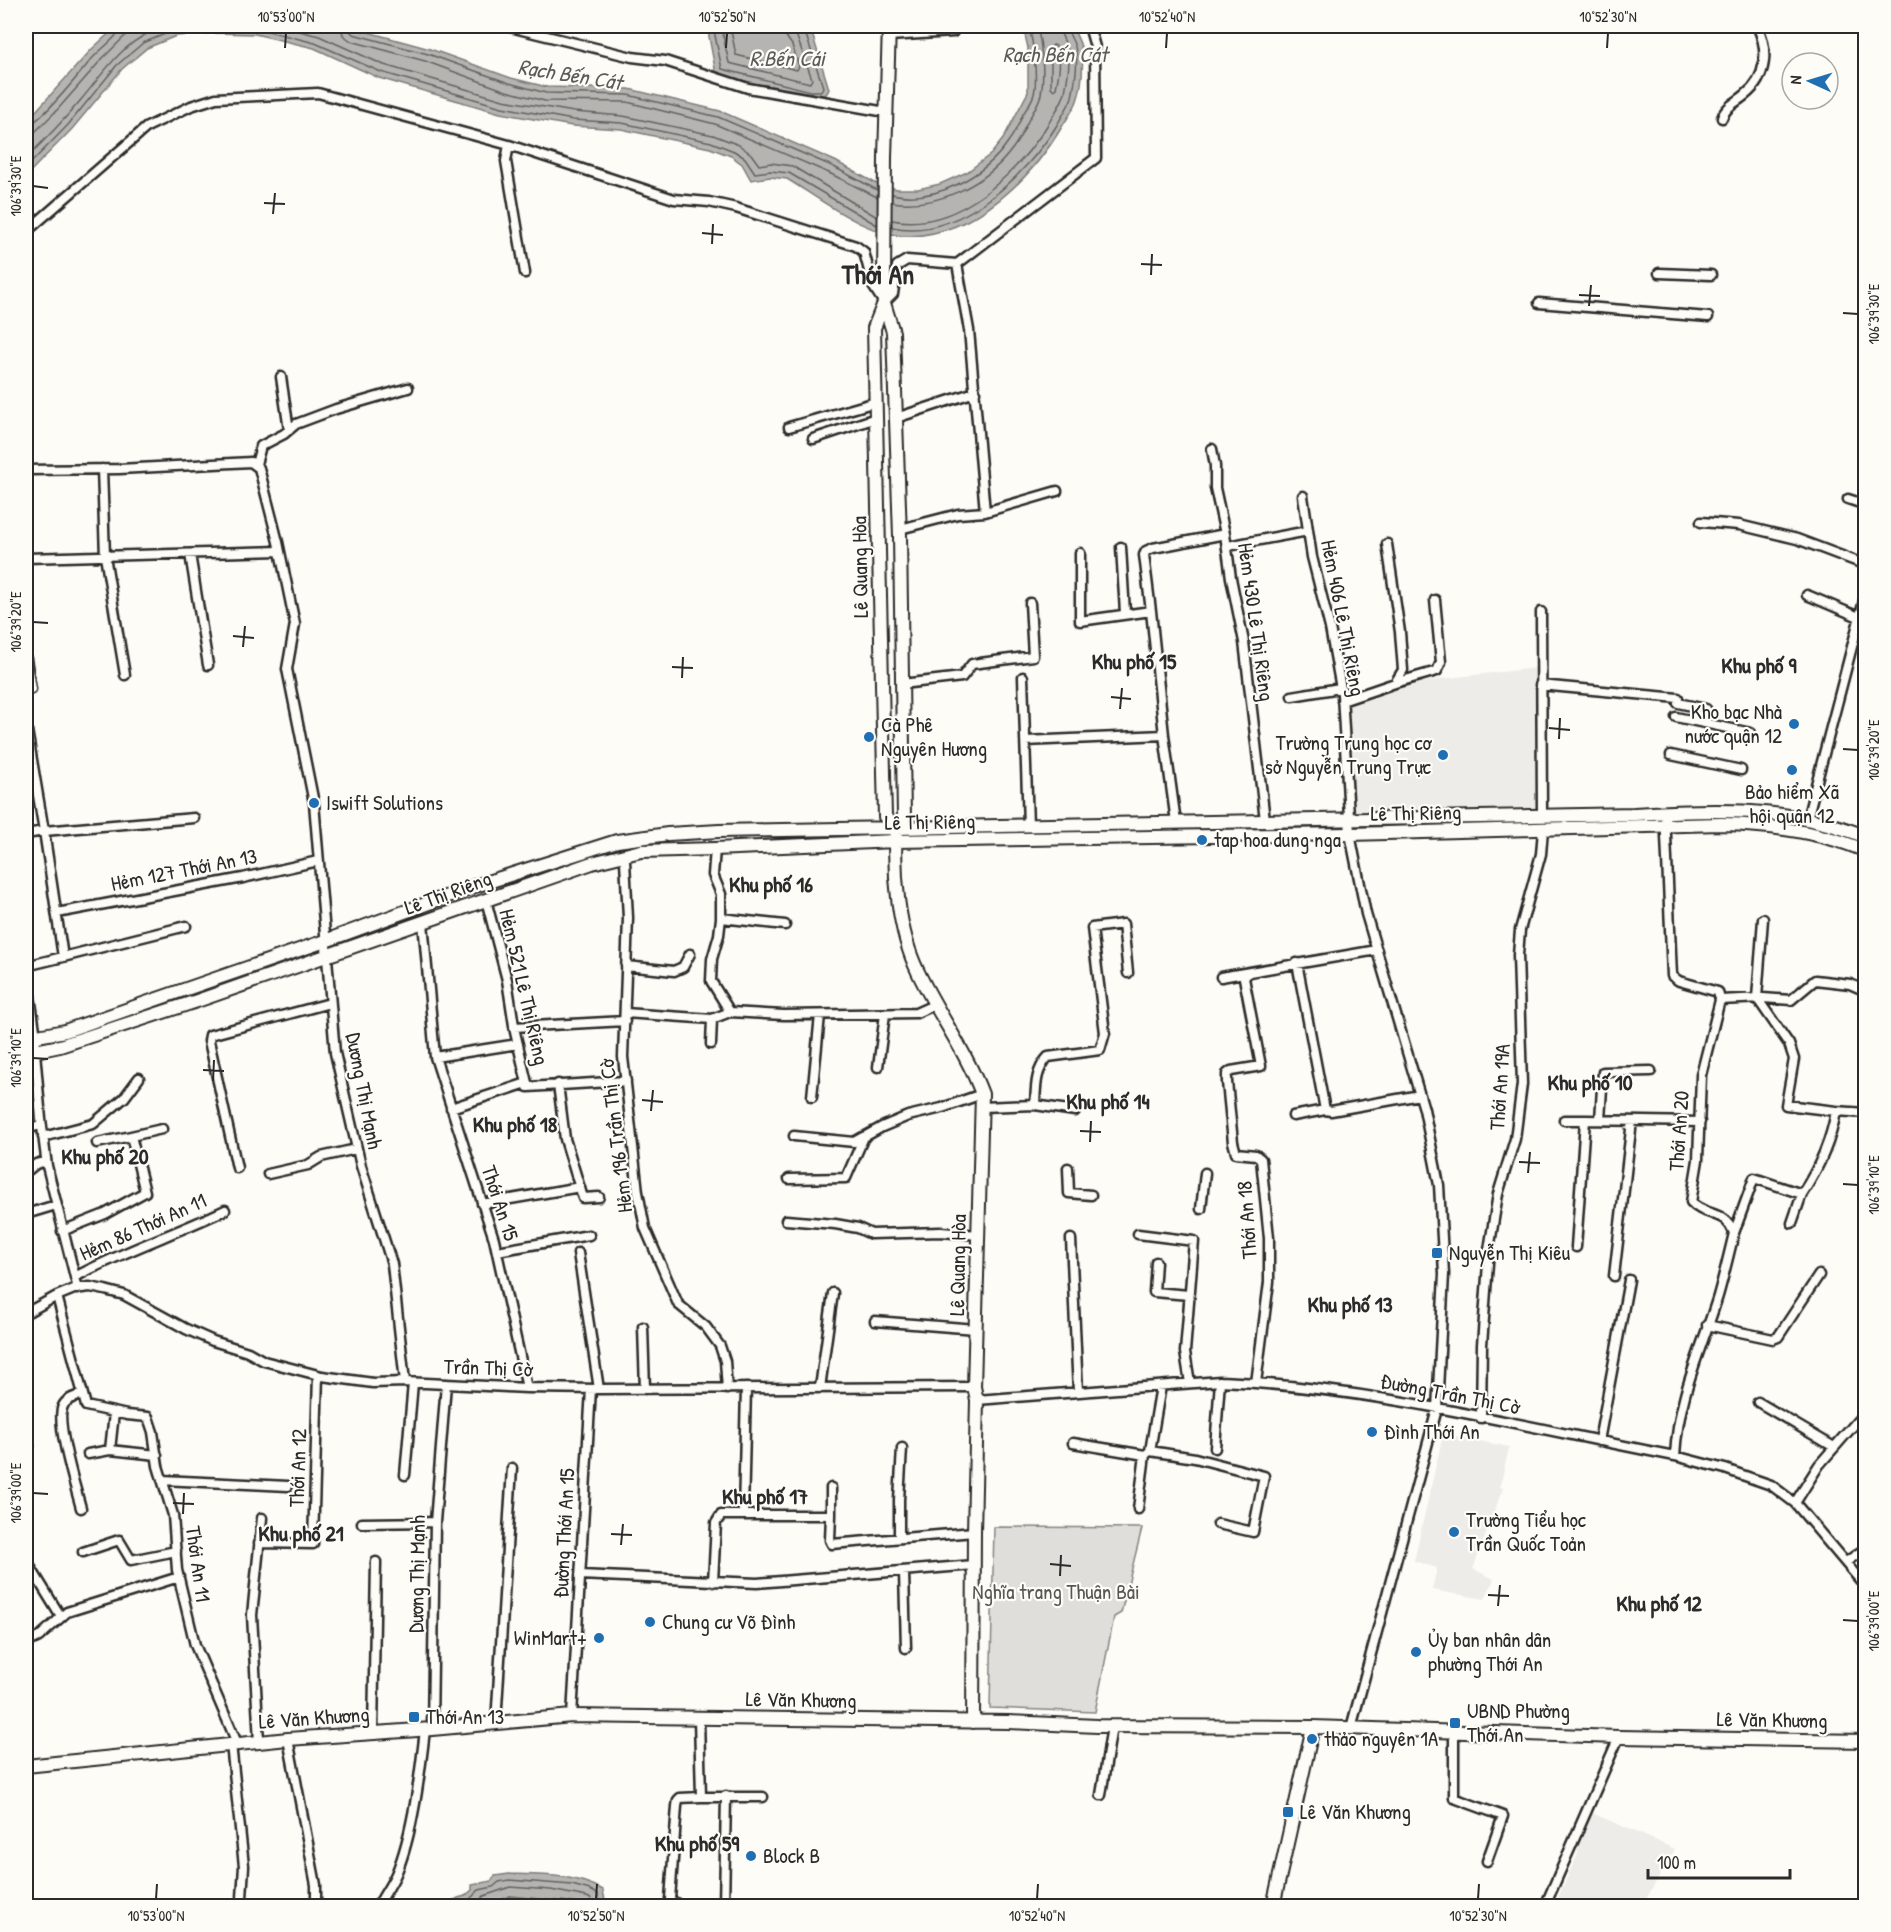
<svg xmlns="http://www.w3.org/2000/svg" width="1891" height="1932" viewBox="0 0 1891 1932" font-family="'Patrick Hand',sans-serif">
<style>
.built{fill:#edece8}
.green{fill:#dfdeda;stroke:#858482;stroke-width:1.5}
.water{fill:#b5b4b1;stroke:#7e7d7b;stroke-width:1.5}
.lines{fill:none;stroke-linecap:round;stroke-linejoin:round}
.shore{stroke:#626261;stroke-width:1.5}
.street-casing{stroke:#2b2b2b;stroke-width:13}
.secondary-casing{stroke:#2b2b2b;stroke-width:16}
.street{stroke:#fdfcf7;stroke-width:8}
.secondary{stroke:#fdfcf7;stroke-width:12}
.ticks{fill:none;stroke:#2b2b2b;stroke-width:2}
.poi-dot{fill:#1f6fb2;stroke:#fdfcf7;stroke-width:2}
.labels{text-anchor:middle;stroke-width:4.5;stroke-linejoin:round;paint-order:stroke}
.street-label{font-size:21px;fill:#2b2b2b;stroke:#fdfcf7}
.poi-label{font-size:21px;fill:#2b2b2b;stroke:#fdfcf7;text-anchor:start}
.park-label{font-size:21px;fill:#585857;stroke:#fdfcf7}
.water-label{font-size:22px;font-style:italic;fill:#5b5b5a;stroke:#fdfcf7}
.neighbourhood-label{font-size:22px;font-weight:bold;fill:#2b2b2b;stroke:#fdfcf7}
.district-label{font-size:27px;font-weight:bold;fill:#2b2b2b;stroke:#fdfcf7}
.neatline{fill:none;stroke:#2b2b2b;stroke-width:2}
.ticks-label{font-size:15px;text-anchor:middle;fill:#2b2b2b}
</style>
<rect width="100%" height="100%" fill="#fdfcf7"/>
<filter id="ink" filterUnits="userSpaceOnUse"><feTurbulence type="fractalNoise" baseFrequency=".0167" numOctaves="2"/><feDisplacementMap in="SourceGraphic" scale="12" xChannelSelector="R" yChannelSelector="G"/><feConvolveMatrix kernelMatrix="1 2 1 2 8 2 1 2 1" color-interpolation-filters="sRGB"/></filter>
<g filter="url(#ink)">
<path class="built" d="M1536,668L1535,808L1353,812L1348,701L1395,687L1440,679Z
M1449,1435L1509,1447L1500,1487L1503,1488L1473,1569L1494,1579L1485,1599L1432,1590L1437,1568L1414,1561L1442,1439Z
M1592,1813L1675,1849L1642,1906H1554L1578,1854L1577,1846Z"/>
<path class="green" d="M994,1527L1142,1528L1121,1613L1114,1617L1095,1712L990,1708Z"/>
<path class="water" d="M117,26H346L430,49L511,78L547,87L629,89L720,111L835,161L875,183L897,189H918L940,184L967,172L991,154L1003,139L1028,92V48L1023,26H1072C1075,33 1081,43 1082,51C1083,66 1082,87 1077,101C1074,109 1068,117 1063,125C1032,178 976,234 910,236C867,237 822,200 787,179L770,177L751,180L742,164L731,156L710,148L621,129L572,126L500,113L379,78L314,48L255,34L213,33L176,36L147,48L122,69L72,129L26,176V122L92,49Z
M707,26H801L811,30L829,89C826,98 819,97 811,97L716,74Z
M509,1874C540,1875 576,1874 603,1890L606,1906H444L458,1898L465,1896L472,1890V1885L491,1881L495,1876Z"/>
<g class="lines">
<path class="shore" d="M280,26L319,36L384,65L503,100L574,112L623,116L713,135L739,145L751,154L759,165L771,163L792,166L877,217
M341,26L343,35L351,41L425,61L506,91L545,101L627,102L715,124L829,173L877,197
M349,26L350,31L353,34L428,54L509,83L546,93L628,95L718,117L832,166L877,190
M713,26L722,69L811,91H821L823,87L806,35L802,31L801,26
M721,26L729,63L810,83L812,79L793,26
M730,26L736,55L797,70L799,66L792,45L785,35L784,26
M1053,45L1056,46C1062,59 1059,74 1056,88L1054,90L1051,87V48Z
M26,126C39,125 80,73 91,60C98,51 120,36 121,26
M26,134L36,131L58,109L102,59L125,36L128,26
M26,158C45,140 63,121 80,101C107,69 123,40 165,26
M26,168L68,125L117,65L143,43L175,30L213,27L256,28L315,43L381,72L502,107L573,120L622,123L711,142L734,151L745,158L755,173L770,171L789,173L877,225
M892,194C934,204 985,176 1008,142C1014,134 1019,124 1023,114C1027,108 1032,101 1034,94C1038,76 1033,43 1029,26
M892,202C937,209 987,184 1013,148C1020,139 1024,129 1029,119C1033,112 1039,103 1041,94C1045,74 1042,46 1037,26
M892,220C957,233 1019,172 1050,121C1055,112 1063,102 1065,92C1067,80 1071,64 1068,51C1066,42 1060,35 1059,26
M892,227C958,241 1025,177 1057,125C1062,116 1069,106 1072,97C1075,83 1078,65 1076,51C1075,42 1068,35 1067,26
M455,1906L468,1901L479,1890L493,1887L499,1882L509,1880L572,1885L590,1890L598,1894L600,1906
M473,1906L484,1896L510,1887L551,1890L587,1897L591,1899L593,1906
M487,1906L510,1896L569,1902L584,1906"/>
<defs>
<path id="street" d="M506,26L632,57L665,61L748,88L886,112
M889,36L953,32
M1722,118C1725,107 1737,102 1745,95C1767,78 1769,49 1757,26
M509,145L506,161L525,273
M26,232L147,127L191,106L216,98L318,93L509,145L674,199L709,202L736,208L856,246L864,252L873,286L884,303L893,294L897,266L907,260L957,264L1096,158L1095,47L1089,26
M957,264L969,330L985,512
M1659,273L1711,275
M1539,303L1708,317
M281,377L289,430
M896,418L975,392
M789,427L876,402
M813,439L876,418
M1212,449L1215,466V488L1225,534
M256,464L261,446L284,434L296,424L336,409L408,388
M102,469L105,556L125,675
M26,470L119,469L251,462L259,468L278,542L295,624L287,669L314,803L335,1053L361,1166L392,1264L405,1382
M1303,496L1312,557L1330,628L1342,694L1350,834L1366,914L1424,1109L1439,1185L1444,1274L1437,1409L1351,1728
M1848,499L1866,505
M1701,522L1739,525L1797,539L1866,565
M900,529L958,514L985,512L1057,491
M1228,546L1308,531
M1121,547L1125,613
M1080,553V621L1151,611L1164,735L1176,822
M190,554L208,665
M26,558L279,551
M1807,595L1859,617
M1151,611L1144,555L1146,551L1153,548L1225,534L1231,578L1244,642L1265,820
M1541,612L1542,815
M26,659L31,689
M1023,677L1028,825
M1395,683L1437,671L1441,662L1435,600
M902,684L962,677L972,664L1033,656L1030,603
M1540,685L1678,698
M1292,696L1340,688
M1342,701L1395,683L1403,670L1400,632L1387,544
M1678,703L1706,709
M1676,717L1751,733
M1025,741L1164,735
M1671,755L1741,770
M1665,812L1672,976L1679,981L1718,992L1720,1000L1701,1075L1698,1160L1691,1202C1704,1217 1725,1209 1734,1233C1729,1254 1724,1275 1718,1296C1701,1351 1678,1396 1675,1456
M1807,819L1866,593
M26,834L44,831L27,730
M715,849L713,875L721,894V918L719,935L712,959L711,981L730,1012
M622,854L625,861L628,918L623,1057L638,1192L645,1228L678,1304L706,1327L720,1346L725,1361L727,1389
M486,900L507,980L515,1032L527,1083
M57,913L243,878L318,861
M721,918L785,925
M423,922L435,1057L494,1239L527,1388
M186,926L63,957L44,831L194,818
M1297,963L1325,1110
M26,966L63,957
M626,966L674,971L683,967L690,954
M26,968L36,1037L35,1052L41,1119L47,1166L78,1289
M1247,974L1244,978L1261,1066L1231,1071L1227,1074V1082L1233,1142L1236,1153L1256,1155L1261,1159L1269,1238V1282L1256,1383
M1221,977L1377,950
M1720,1000L1763,998L1791,1000L1815,980L1850,984L1866,991
M625,1013L712,1019L730,1012L784,1015L916,1013L936,1004
M514,1027L625,1021
M711,1044L712,1019
M435,1057L518,1044
M878,1067L885,1014
M527,1083L528,1087L626,1081
M558,1084L565,1139L583,1198L599,1197
M812,1097L820,1015
M1035,1105L1075,1111
M982,1107L1035,1105C1036,1087 1035,1071 1048,1057L1100,1050L1105,1033L1092,928L1123,924L1128,973
M451,1108L527,1083
M1836,1111L1866,1113
M1293,1116L1325,1110L1331,1111L1420,1095
M1564,1120H1585
M1600,1120L1603,1072L1651,1071
M26,1129L41,1125
M794,1136L854,1142L863,1137
M43,1137L93,1124L124,1098L139,1078
M97,1143L131,1136
M237,1168L209,1041L210,1035L330,1003
M1068,1168L1069,1193L1091,1195
M26,1172L36,1164L46,1161
M268,1174L308,1165L321,1157L356,1149
M789,1179L846,1178L864,1137L882,1127L908,1116L942,1108L982,1094
M482,1204L580,1187
M1201,1209L1205,1173
M26,1214L56,1205
M786,1220L835,1224L858,1228L871,1234L941,1232L979,1235
M1792,1223L1802,1194
M62,1231L105,1214L145,1192L131,1136L162,1129
M1734,1233L1754,1178L1802,1194C1819,1168 1831,1142 1836,1111L1786,1105L1794,1059L1789,1044L1757,998L1763,919
M1138,1234L1194,1241L1185,1352L1190,1383
M1071,1239L1078,1392
M1576,1247L1585,1120L1700,1122
M497,1251L589,1235
M578,1253L599,1389
M1156,1262L1154,1292L1189,1295
M1614,1276L1632,1121
M75,1277C123,1251 175,1234 225,1210
M57,1296L86,1406L127,1415L148,1417L153,1432L158,1466L173,1515L177,1570L195,1645L237,1743
M26,1313L57,1296L74,1289L90,1287L105,1290L124,1295L186,1329L213,1341L248,1352L264,1361L322,1376L373,1383L405,1382L527,1388L599,1389L974,1387
M875,1321L976,1329
M1707,1325L1773,1339L1778,1337L1819,1275
M643,1327L645,1389
M1161,1386L1150,1451L1195,1458L1264,1476L1253,1532L1218,1524
M820,1388L833,1293
M977,1400L1220,1381C1371,1387 1526,1427 1675,1456L1725,1469L1771,1485L1795,1503L1866,1587
M1758,1402L1834,1447
M1481,1418L1482,1345L1489,1250L1498,1194L1515,1139L1522,1084L1518,955L1520,930L1541,854L1543,830
M26,1435L29,1446
M1599,1441L1629,1280
M1073,1443L1145,1455L1150,1451
M1215,1448L1220,1381
M110,1450L114,1413
M88,1454L110,1450L157,1455
M405,1475L413,1383
M162,1480L288,1486
M1795,1503L1819,1465L1866,1411
M81,1508C76,1489 55,1422 63,1406C66,1399 75,1397 82,1394
M1138,1509L1145,1455
M743,1514L746,1388
M831,1515V1488
M362,1523L435,1522
M899,1538V1500L902,1448
M259,1543L313,1544L318,1375
M83,1552L119,1540L131,1560L176,1551
M26,1560L61,1617
M1846,1562L1866,1548
M904,1572L906,1648
M580,1575L757,1583L974,1565
M713,1582L716,1523L721,1515H831L830,1540L832,1544L974,1532
M26,1643L39,1637L67,1612L179,1577
M572,1716L591,1389
M496,1723L512,1468
M432,1729L435,1522L446,1384
M1454,1730V1798L1503,1816L1487,1861
M373,1733L376,1562
M288,1739L316,1885V1906
M259,1742L252,1615L262,1518
M231,1744L244,1866L242,1898
M1101,1795L1112,1726
M701,1797H763
M378,1906C383,1896 391,1885 396,1874C413,1834 420,1774 425,1730
M680,1906L670,1899L677,1806L678,1800L680,1798L701,1797L699,1718
M724,1906L726,1796
M1545,1906L1619,1737"/>
<path id="secondary" d="M889,26L885,157L884,284V303L893,332L900,536L904,818L896,828C893,873 898,931 918,972C938,1014 966,1051 982,1094L974,1387L977,1400L974,1532L973,1722
M884,303L874,328L885,817L896,828
M26,1038L65,1031L325,941L475,886L617,841L668,834L719,831L896,828L1634,814C1711,809 1793,806 1866,837
M26,1053L60,1046L197,1001L592,863L641,851L715,849L895,841L1350,834L1721,824C1770,825 1820,831 1866,851
M26,1766L288,1739L432,1729L572,1716L1008,1722L1097,1726L1313,1727L1619,1737L1866,1741
M1273,1906L1313,1727"/>
</defs>
<use href="#street" class="street-casing"/>
<use href="#secondary" class="secondary-casing"/>
<use href="#street" class="street"/>
<use href="#secondary" class="secondary"/>
</g>
</g>
<path class="ticks" d="M285,48L286,33M726,48L727,33M1166,48L1167,33M1607,48L1608,33M33,186L48,188M264,203L285,204M273,214L275,193M702,233L723,235M712,244L713,224M1141,264L1162,265M1151,275L1152,254M1579,295L1600,296M1589,306L1591,285M1843,313L1858,314M33,622L48,623M233,636L254,638M243,647L245,626M672,667L693,668M682,678L683,657M1111,697L1131,699M1120,709L1122,688M1549,728L1570,730M1559,739L1560,718M1843,749L1858,750M33,1058L48,1059M203,1070L224,1071M213,1081L214,1060M642,1100L663,1102M651,1111L653,1090M1080,1131L1101,1132M1090,1142L1091,1121M1519,1162L1540,1163M1528,1173L1530,1152M1843,1184L1858,1185M33,1493L48,1494M173,1503L194,1504M183,1514L184,1493M611,1534L632,1535M621,1545L623,1524M1050,1564L1071,1566M1060,1576L1061,1555M1488,1595L1509,1596M1498,1606L1500,1585M1843,1620L1858,1621M156,1899L157,1884M596,1899L597,1884M1037,1899L1038,1884M1478,1899L1479,1884"/>
<g class="poi-dot">
<circle cx="1794" cy="724" r="6"/>
<circle cx="869" cy="737" r="6"/>
<circle cx="1443" cy="755" r="6"/>
<circle cx="1792" cy="770" r="6"/>
<circle cx="314" cy="803" r="6"/>
<circle cx="1202" cy="840" r="6"/>
<rect x="1431" y="1247" width="12" height="12" rx="3"/>
<circle cx="1372" cy="1432" r="6"/>
<circle cx="1454" cy="1532" r="6"/>
<circle cx="650" cy="1622" r="6"/>
<circle cx="599" cy="1638" r="6"/>
<circle cx="1416" cy="1652" r="6"/>
<rect x="408" y="1711" width="12" height="12" rx="3"/>
<rect x="1449" y="1717" width="12" height="12" rx="3"/>
<circle cx="1312" cy="1739" r="6"/>
<rect x="1282" y="1806" width="12" height="12" rx="3"/>
<circle cx="751" cy="1856" r="6"/>
</g>
<g class="labels">
<g class="street-label">
<text transform="translate(860 567) rotate(-91)" y="7">Lê Quang Hòa</text>
<text transform="translate(1343 618) rotate(79)" y="7">Hẻm 406 Lê Thị Riêng</text>
<text transform="translate(1256 622) rotate(82)" y="7">Hẻm 430 Lê Thị Riêng</text>
<text transform="translate(1416 813) rotate(-1)" y="7">Lê Thị Riêng</text>
<text transform="translate(930 822) rotate(-1)" y="7">Lê Thị Riêng</text>
<text transform="translate(184 870) rotate(-11)" y="7">Hẻm 127 Thới An 13</text>
<text transform="translate(448 893) rotate(-20)" y="7">Lê Thị Riêng</text>
<text transform="translate(524 987) rotate(77)" y="7">Hẻm 521 Lê Thị Riêng</text>
<text transform="translate(1500 1087) rotate(-86)" y="7">Thới An 19A</text>
<text transform="translate(364 1091) rotate(79)" y="7">Dương Thị Mạnh</text>
<text transform="translate(1679 1131) rotate(-86)" y="7">Thới An 20</text>
<text transform="translate(616 1136) rotate(-97)" y="7">Hẻm 196 Trần Thị Cờ</text>
<text transform="translate(500 1203) rotate(72)" y="7">Thới An 15</text>
<text transform="translate(1247 1220) rotate(-94)" y="7">Thới An 18</text>
<text transform="translate(143 1227) rotate(-24)" y="7">Hẻm 86 Thới An 11</text>
<text transform="translate(958 1265) rotate(-89)" y="7">Lê Quang Hòa</text>
<text transform="translate(488 1368) rotate(2)" y="7">Trần Thị Cờ</text>
<text transform="translate(1450 1394) rotate(11)" y="7">Đường Trần Thị Cờ</text>
<text transform="translate(298 1468) rotate(-88)" y="7">Thới An 12</text>
<text transform="translate(564 1533) rotate(-87)" y="7">Đường Thới An 15</text>
<text transform="translate(198 1564) rotate(82)" y="7">Thới An 11</text>
<text transform="translate(417 1574) rotate(-89)" y="7">Dương Thị Mạnh</text>
<text transform="translate(801 1700) rotate(1)" y="7">Lê Văn Khương</text>
<text transform="translate(314 1718) rotate(-4)" y="7">Lê Văn Khương</text>
<text transform="translate(1772 1720) rotate(1)" y="7">Lê Văn Khương</text>
</g>
<g class="poi-label">
<text x="1782" y="719" text-anchor="end">Kho bạc Nhà<tspan x="1782" dy="24">nước quận 12</tspan></text>
<text x="881" y="732">Cà Phê<tspan x="881" dy="24">Nguyên Hương</tspan></text>
<text x="1431" y="750" text-anchor="end">Trường Trung học cơ<tspan x="1431" dy="24">sở Nguyễn Trung Trực</tspan></text>
<text x="1792" y="799" text-anchor="middle">Bảo hiểm Xã<tspan x="1792" dy="24">hội quận 12</tspan></text>
<text x="326" y="810">Iswift Solutions</text>
<text x="1214" y="847">tap hoa dung nga</text>
<text x="1449" y="1260">Nguyễn Thị Kiêu</text>
<text x="1384" y="1439">Đình Thới An</text>
<text x="1466" y="1527">Trường Tiểu học<tspan x="1466" dy="24">Trần Quốc Toản</tspan></text>
<text x="662" y="1629">Chung cư Võ Đình</text>
<text x="587" y="1645" text-anchor="end">WinMart+</text>
<text x="1428" y="1647">Ủy ban nhân dân<tspan x="1428" dy="24">phường Thới An</tspan></text>
<text x="1467" y="1718">UBND Phường<tspan x="1467" dy="24">Thới An</tspan></text>
<text x="426" y="1724">Thới An 13</text>
<text x="1324" y="1746">thảo nguyên 1A</text>
<text x="1300" y="1819">Lê Văn Khương</text>
<text x="763" y="1863">Block B</text>
</g>
<g class="park-label">
<text x="1056" y="1599">Nghĩa trang Thuận Bài</text>
</g>
<g class="water-label">
<text x="1055" y="62">Rạch Bến Cát</text>
<text x="787" y="66">R.Bến Cái</text>
<text transform="translate(570 74) rotate(9)" y="8">Rạch Bến Cát</text>
</g>
<g class="neighbourhood-label">
<text x="1134" y="669">Khu phố 15</text>
<text x="1759" y="673">Khu phố 9</text>
<text x="771" y="892">Khu phố 16</text>
<text x="1590" y="1090">Khu phố 10</text>
<text x="1108" y="1109">Khu phố 14</text>
<text x="515" y="1132">Khu phố 18</text>
<text x="105" y="1164">Khu phố 20</text>
<text x="1350" y="1312">Khu phố 13</text>
<text x="765" y="1504">Khu phố 17</text>
<text x="301" y="1541">Khu phố 21</text>
<text x="1659" y="1611">Khu phố 12</text>
<text x="697" y="1851">Khu phố 59</text>
</g>
<g class="district-label">
<text x="878" y="284">Thới An</text>
</g>
</g>
<rect width="1891" height="1932" fill="none" stroke="#fdfcf7" stroke-width="66"/>
<g transform="translate(1810 81) rotate(274)"><circle r="28" fill="#fdfcf7" stroke="#a9a8a5" stroke-width="1.5"/>
<path d="M0-4.5L10 22L0 15L-10 22Z" fill="#1f6fb2"/>
<text y="-9" font-size="16" font-weight="bold" text-anchor="middle" fill="#2b2b2b">N</text>
</g>
<path d="M1648 1869v9h142v-9" fill="none" stroke="#2b2b2b" stroke-width="3"/>
<text x="1657" y="1869" font-size="18" fill="#2b2b2b" stroke="#fdfcf7" stroke-width="4.5" paint-order="stroke">100 m</text>
<rect x="33" y="33" width="1825" height="1866" class="neatline"/>
<g class="ticks-label">
<text x="286" y="22">10°53'00"N</text>
<text x="727" y="22">10°52'50"N</text>
<text x="1167" y="22">10°52'40"N</text>
<text x="1608" y="22">10°52'30"N</text>
<text transform="translate(16 186) rotate(-90)" y="5">106°39'30"E</text>
<text transform="translate(1874 314) rotate(-90)" y="5">106°39'30"E</text>
<text transform="translate(16 622) rotate(-90)" y="5">106°39'20"E</text>
<text transform="translate(1874 750) rotate(-90)" y="5">106°39'20"E</text>
<text transform="translate(16 1058) rotate(-90)" y="5">106°39'10"E</text>
<text transform="translate(1874 1185) rotate(-90)" y="5">106°39'10"E</text>
<text transform="translate(16 1493) rotate(-90)" y="5">106°39'00"E</text>
<text transform="translate(1874 1621) rotate(-90)" y="5">106°39'00"E</text>
<text x="156" y="1921">10°53'00"N</text>
<text x="596" y="1921">10°52'50"N</text>
<text x="1037" y="1921">10°52'40"N</text>
<text x="1478" y="1921">10°52'30"N</text>
</g>
</svg>
